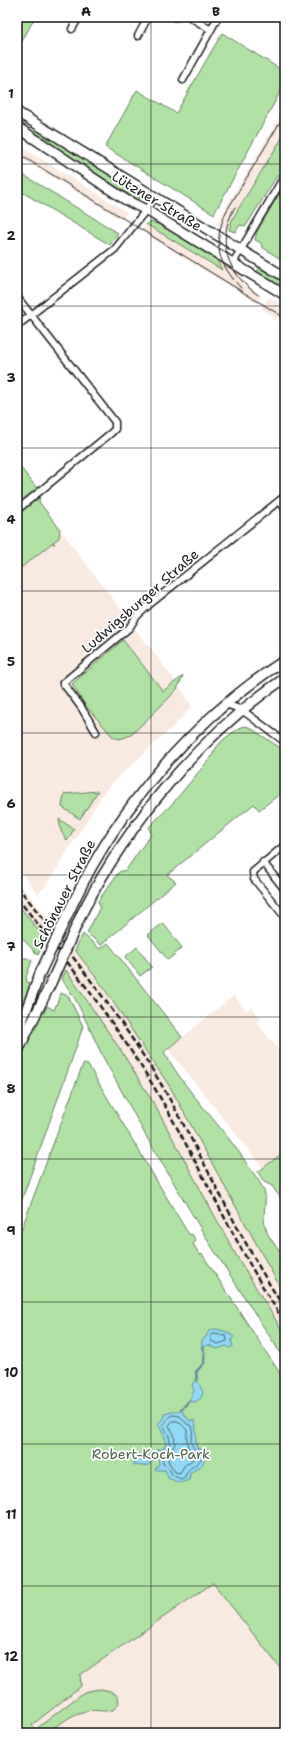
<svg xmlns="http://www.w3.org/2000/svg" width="302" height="1750" viewBox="0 0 302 1750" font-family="'Shantell Sans',sans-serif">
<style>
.built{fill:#f9eae1}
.green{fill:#aee1a2;stroke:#657e5f}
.water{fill:#92d8f4;stroke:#638d9e}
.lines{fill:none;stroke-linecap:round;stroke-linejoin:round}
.shore{stroke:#4b6772;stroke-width:1}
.stream{stroke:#638d9e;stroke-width:2.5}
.minor-casing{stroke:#1c1c1c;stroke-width:9}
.secondary-casing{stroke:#1c1c1c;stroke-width:12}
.minor{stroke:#fff;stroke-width:6}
.secondary{stroke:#fff;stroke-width:9}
.tram{stroke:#1c1c1c;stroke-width:1}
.rail{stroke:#1c1c1c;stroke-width:2.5;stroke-dasharray:6 3;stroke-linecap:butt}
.secondary-bridge-casing{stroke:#1c1c1c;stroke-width:12;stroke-linecap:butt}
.secondary-bridge{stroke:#fff;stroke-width:9}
.grid{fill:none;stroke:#1c1c1c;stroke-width:1;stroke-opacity:0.55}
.labels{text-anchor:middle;stroke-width:3.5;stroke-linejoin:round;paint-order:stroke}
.street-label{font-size:14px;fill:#1c1c1c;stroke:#fff}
.park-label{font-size:14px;fill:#4f614b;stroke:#fff}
.neatline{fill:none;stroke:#1c1c1c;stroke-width:1.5}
.grid-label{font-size:13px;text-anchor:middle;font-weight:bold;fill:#1c1c1c}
</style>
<rect width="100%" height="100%" fill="#fff"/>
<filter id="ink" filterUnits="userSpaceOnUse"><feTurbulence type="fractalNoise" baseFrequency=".025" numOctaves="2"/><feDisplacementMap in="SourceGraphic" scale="8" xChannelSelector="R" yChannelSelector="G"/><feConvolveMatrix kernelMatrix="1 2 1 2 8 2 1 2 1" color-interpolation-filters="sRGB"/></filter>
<g filter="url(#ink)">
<path class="built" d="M285,108V133L237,211L232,220L229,230L220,226L217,225L222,214Z
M17,144L127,212L122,220L17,156Z
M146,224L221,269L217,260L236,270L245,283L262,296L257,303L141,231Z
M269,297L285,307V323L261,309Z
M62,532L176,682L192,706L182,718L107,788L46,886L38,894L17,867V565Z
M17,882L75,950L101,984L170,1087L285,1296V1335L236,1255L153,1102L80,989L17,903Z
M234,995L247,1011L251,1007L261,1019L256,1022L285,1058V1151L263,1168L168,1049Z
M214,1583L285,1674V1733H38L32,1725L81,1686L80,1675Z"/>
<path class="green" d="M17,17H35L17,51Z
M222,33L285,72V83L214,214L105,147L137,90L176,113Z
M39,130L140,195V199H136L36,135L35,131Z
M285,133V163L246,226L240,225L235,232L229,230L232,220L237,211Z
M17,171L118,233L110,245L17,189Z
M285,184V209L282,211L285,214V235L283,237L285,239V262L262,247L261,243L255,240L257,231Z
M151,222L161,225L217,260L222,270L146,224Z
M260,267L285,282V290L256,273Z
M17,463L40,492L39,502L60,529L59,538L53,542L55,544L52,543L17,571Z
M123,640L163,691L183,676L177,689L167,700L131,735L120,739L113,737L85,705L72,684Z
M244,726L249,727L285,751V790L259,810L254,804L167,875L176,882L101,945L87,933L100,907L98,901L119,872L126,870L151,834L149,827L173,803L212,756C216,743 232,732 244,726Z
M98,791L80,819L62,807L64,794Z
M59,819L74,829L67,841L61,831Z
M17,903L45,939L38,955L17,933Z
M163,923L182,948L168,960L148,935Z
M83,934L100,949L108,943L182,1037L164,1052C187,1094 223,1126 249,1167C254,1174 260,1182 264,1190C268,1200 261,1215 266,1229C269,1241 282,1250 285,1260C287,1266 285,1288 285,1296L170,1087L101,984L75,950Z
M137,947L152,967L140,976L125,957Z
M24,958H27L32,961L26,977L27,982L32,984L17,1028V959L20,960Z
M66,970L120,1049L153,1102L236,1255L285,1335V1360L208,1241L146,1136L103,1057L77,1002L62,979Z
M61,993L68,996L83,1026L77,1045L17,1213V1064L38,1012L44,1013L47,1006L54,1010Z
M83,1064L88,1065L186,1230L190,1235L192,1234L196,1241L193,1244L200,1255L202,1254L285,1381V1674L213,1583L80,1675L81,1686L32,1725L38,1733H17V1241Z
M285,1151V1204L272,1186L264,1182L258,1172Z
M101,1689L110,1691L118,1696L119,1703L113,1710C103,1713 93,1708 82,1712C66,1716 52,1733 39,1733L36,1729L84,1692L93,1690Z"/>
<path class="water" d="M216,1329L227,1332L234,1337L231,1340L233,1346L230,1348L226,1346L217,1349L209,1345L202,1347V1340L206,1337L207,1334L210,1330Z
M197,1380L203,1392L201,1398L195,1402L189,1401L194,1390L192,1384Z
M181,1410L190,1421L194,1420C198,1430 194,1438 197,1448L202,1450C207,1465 202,1465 190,1473L189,1480L180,1483L168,1478L165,1470H155L159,1464L158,1454L156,1450L163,1449L166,1444L165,1437L158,1424L164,1417V1414Z
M135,1454L151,1455L153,1460C149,1468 142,1466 134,1465Z"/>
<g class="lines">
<path class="shore" d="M215,1334L226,1336L227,1341L218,1344L211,1341V1335Z
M173,1415L180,1416L187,1424L192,1426C194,1431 191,1437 191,1442C193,1450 199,1452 201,1459C196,1467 188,1466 185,1477L181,1479L172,1475L169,1468L163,1464V1454L170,1443L169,1436L163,1425L169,1417Z
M173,1421H178L187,1430C187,1442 186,1449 195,1458L184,1466L180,1473L175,1472L168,1461V1457L175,1444L174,1434L169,1426Z"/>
<path class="stream" d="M197,1380L196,1372L204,1363V1352L202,1347
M181,1410L189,1401"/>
<defs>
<path id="minor" d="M174,17H177
M190,17L211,30
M72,29L79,17
M138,36L148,17
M183,80L218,17
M233,263L285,175
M17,297L115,422V429L111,433L17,510
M17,326L115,249L146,210L154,197
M279,501L285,508
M226,704L242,710L285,742
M96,732L81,707L63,683L129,628L137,616L150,604L285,496
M285,845L253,872L254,879L285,917
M263,862L285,890"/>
<path id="secondary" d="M17,112L285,277
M17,127L126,200L146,210L285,295
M74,901C120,805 195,718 285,660
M82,913C129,822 200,735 285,678
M17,1042L23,1018L41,971
M17,1053L51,983"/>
</defs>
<use href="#minor" class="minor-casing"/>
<use href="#secondary" class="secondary-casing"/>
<use href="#minor" class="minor"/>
<use href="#secondary" class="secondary"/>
<path class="tram" d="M17,153L285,318
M235,207C215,241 227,273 258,295
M241,288C218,263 212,245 226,212L285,114"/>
<path class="rail" d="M17,886C68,950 119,1014 161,1084C204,1158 238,1237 285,1309
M17,898C66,959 113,1020 154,1087C200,1165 236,1247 285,1323"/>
<defs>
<path id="secondary-bridge" d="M41,971L74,901
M51,983L82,913"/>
</defs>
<use href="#secondary-bridge" class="secondary-bridge-casing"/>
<use href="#secondary-bridge" class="secondary-bridge"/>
</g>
</g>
<path class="grid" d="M151,17V1733M17,164H285M17,306H285M17,448H285M17,591H285M17,733H285M17,875H285M17,1017H285M17,1159H285M17,1302H285M17,1444H285M17,1586H285"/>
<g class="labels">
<g class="street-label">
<text transform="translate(157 201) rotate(31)" y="5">Lützner Straße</text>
<text transform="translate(140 601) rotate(-41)" y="5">Ludwigsburger Straße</text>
<text transform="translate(64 894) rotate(-63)" y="5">Schönauer Straße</text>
</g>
<g class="park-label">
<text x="151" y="1459">Robert-Koch-Park</text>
</g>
</g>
<rect width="302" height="1750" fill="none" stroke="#fff" stroke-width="44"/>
<rect x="22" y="22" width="258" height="1706" class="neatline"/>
<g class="grid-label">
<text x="86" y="16">A</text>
<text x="216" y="16">B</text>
<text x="11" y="98">1</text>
<text x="11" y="240">2</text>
<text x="11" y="382">3</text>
<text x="11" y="524">4</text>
<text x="11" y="666">5</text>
<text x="11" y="808">6</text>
<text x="11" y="951">7</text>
<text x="11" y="1093">8</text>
<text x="11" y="1235">9</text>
<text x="11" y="1377">10</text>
<text x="11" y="1519">11</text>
<text x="11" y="1661">12</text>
</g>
</svg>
